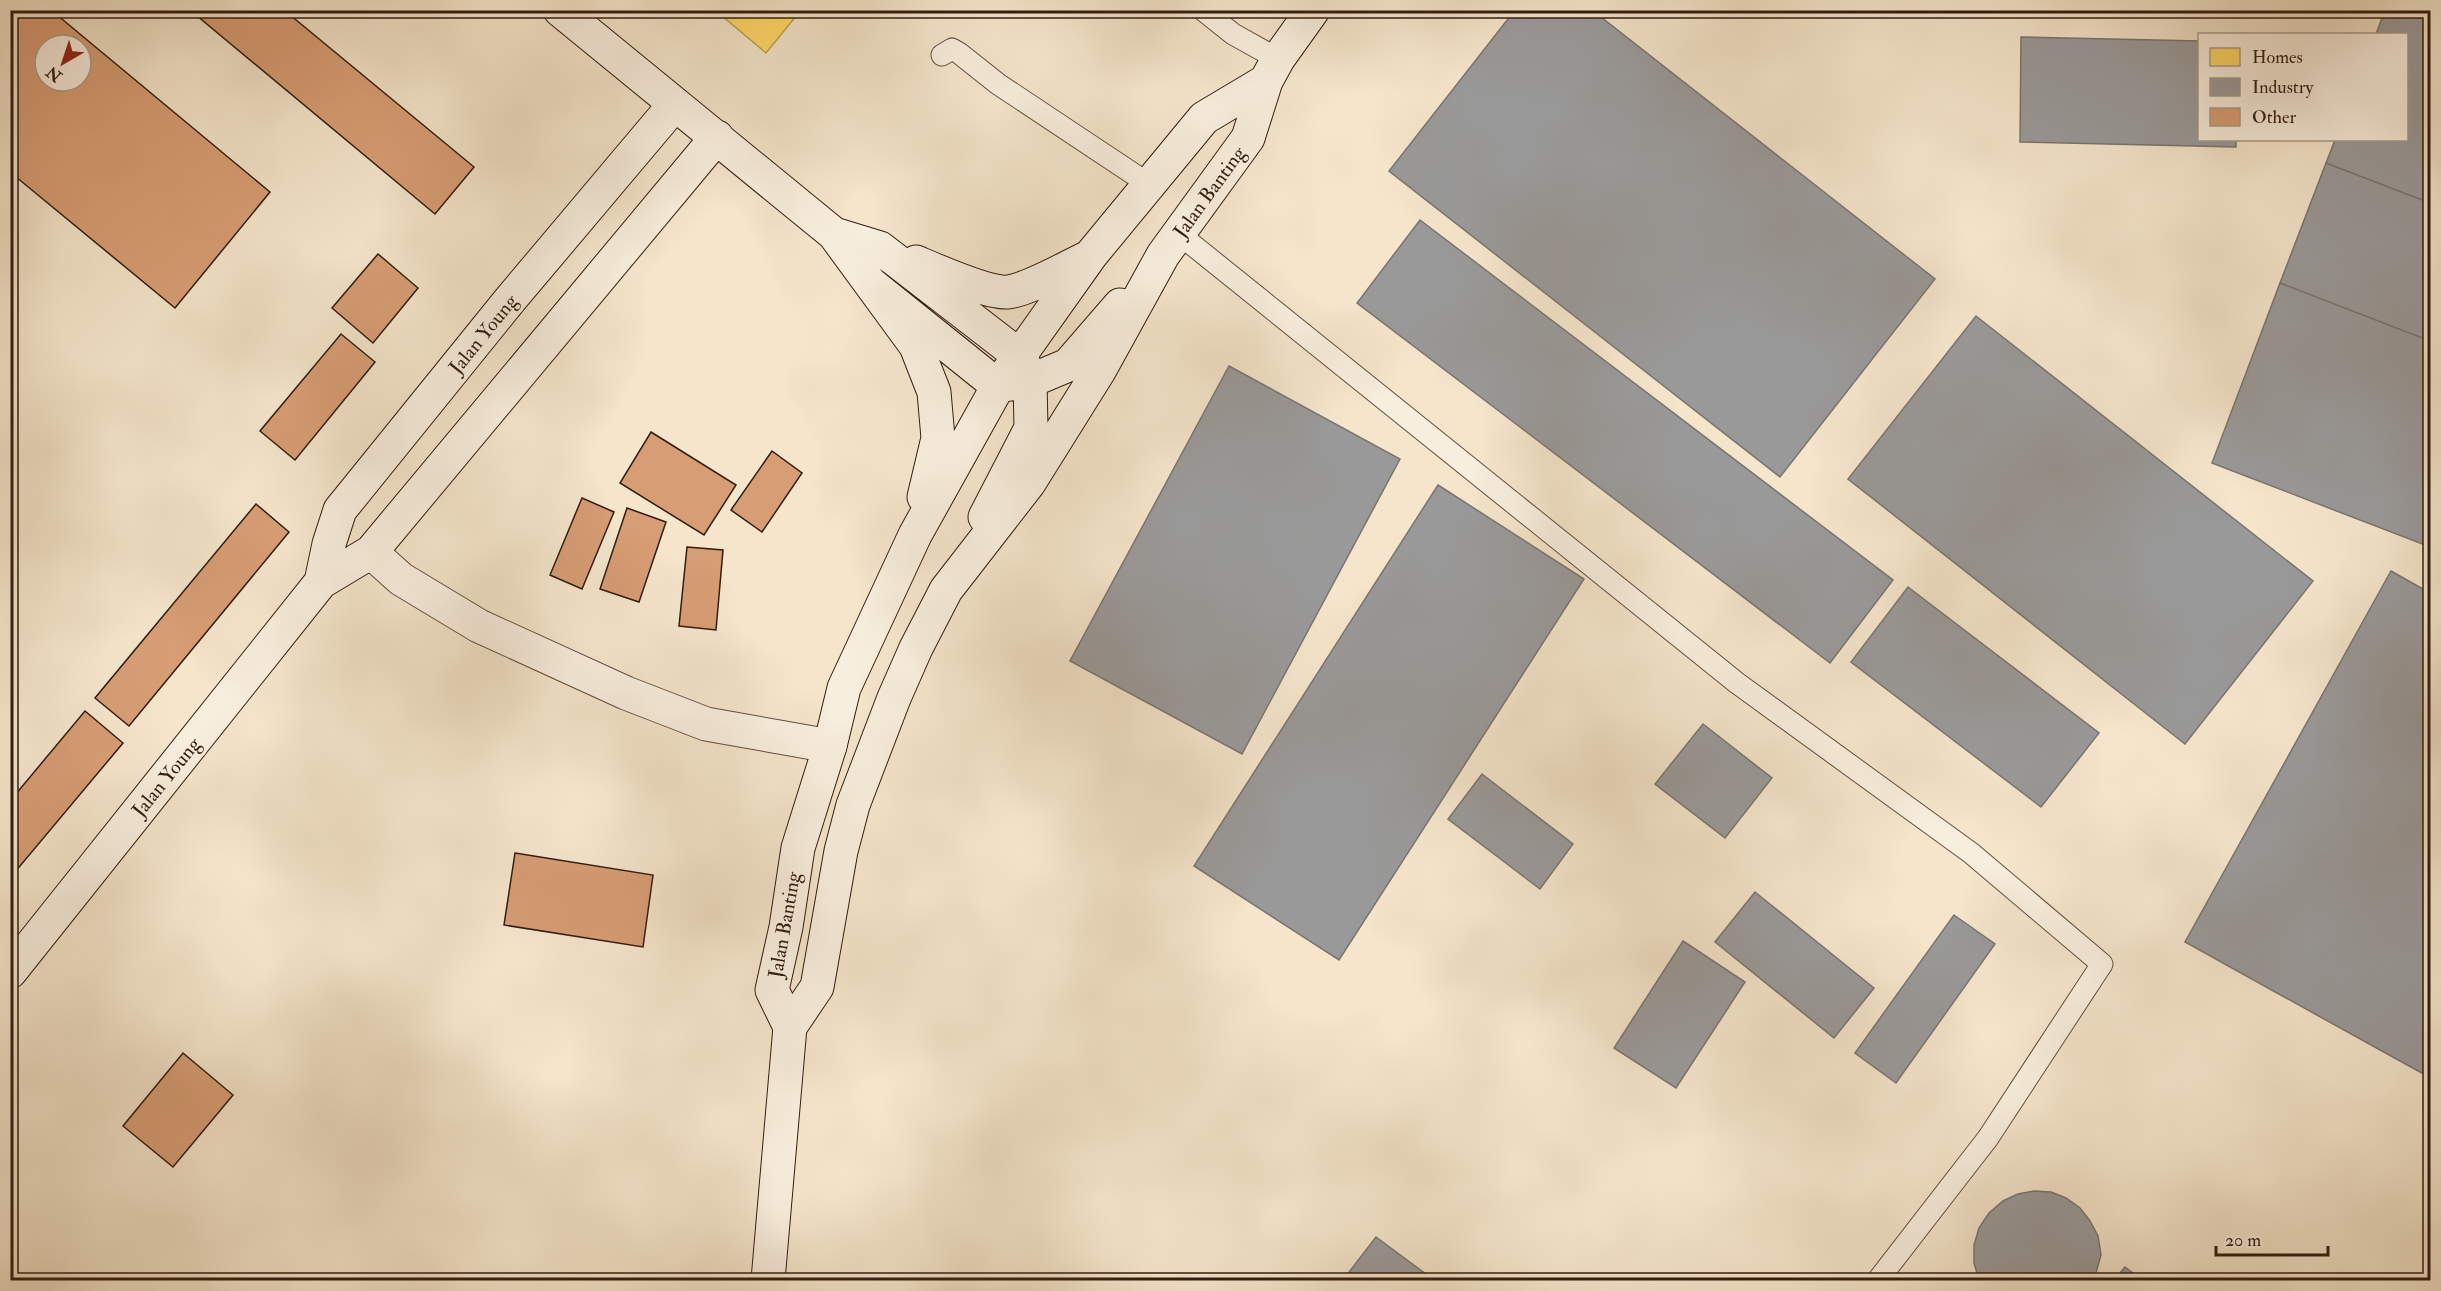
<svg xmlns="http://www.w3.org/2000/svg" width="2441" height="1291" viewBox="0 0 2441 1291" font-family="'IM FELL Double Pica',serif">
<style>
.homes{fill:#ffd966;stroke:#c2a04c;stroke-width:1.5}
.industry{fill:#999;stroke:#7a7470;stroke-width:1.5}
.building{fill:#d79d74;stroke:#321c10;stroke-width:1.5;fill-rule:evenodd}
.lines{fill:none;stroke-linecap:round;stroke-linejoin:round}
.lane-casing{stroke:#624e3f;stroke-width:23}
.street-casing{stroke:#624e3f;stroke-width:35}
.secondary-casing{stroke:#321c10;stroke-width:35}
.lane{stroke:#f8eedd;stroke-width:21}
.street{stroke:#f8eedd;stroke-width:33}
.secondary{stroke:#f8eedd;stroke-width:33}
.labels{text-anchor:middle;stroke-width:6;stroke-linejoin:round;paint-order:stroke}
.street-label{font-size:20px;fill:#321c10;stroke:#f8eedd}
</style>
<rect width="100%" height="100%" fill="#f4e5cb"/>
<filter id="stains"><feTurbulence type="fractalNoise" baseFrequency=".00333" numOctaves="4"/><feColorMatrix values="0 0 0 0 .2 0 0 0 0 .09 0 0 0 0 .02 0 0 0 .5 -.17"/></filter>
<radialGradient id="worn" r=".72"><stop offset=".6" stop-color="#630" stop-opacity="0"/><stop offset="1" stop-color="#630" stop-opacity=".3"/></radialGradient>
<path class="homes" d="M715,10H801L766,53Z"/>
<path class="industry" d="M1515,10H1592L1935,279L1780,477L1389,171Z
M2385,10H2430V203L2326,163L2335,140H2406V34H2376Z
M2021,37L2200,41V140H2236V147L2020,142Z
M2326,163L2430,203V341L2280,283Z
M1420,220L1893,580L1830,663L1357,303Z
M2280,283L2430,341V547L2212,463Z
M1976,316L2313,581L2185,744L1848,479Z
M1229,366L1400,459L1242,754L1070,661Z
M1438,485L1584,579L1339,960L1194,866Z
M2391,571L2430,593V1070L2427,1076L2185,942Z
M1908,587L2099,733L2041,807L1851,662Z
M1703,724L1772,778L1725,838L1655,784Z
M1482,774L1573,844L1540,889L1448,819Z
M1755,892L1874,988L1834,1038L1715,942Z
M1954,915L1995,944L1896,1083L1855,1053Z
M1683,941L1745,982L1676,1088L1614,1048Z
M2034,1191L2051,1192L2066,1198L2080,1208L2090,1221L2098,1236L2101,1255L2094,1280H1979L1974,1263V1245L1979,1228L1989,1213L2003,1201L2018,1194Z
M1376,1237L1434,1280H1343Z
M2125,1267L2142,1280H2114Z"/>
<path class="building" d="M10,10H51L270,192L175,308L10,172ZM45,45H81V81H45Z
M190,10H284L474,167L435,214Z
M378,254L418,288L373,343L332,308Z
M341,334L375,362L295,460L260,431Z
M651,432L736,485L704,535L620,483Z
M772,451L802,473L762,532L731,510Z
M582,498L614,512L582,589L550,575Z
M256,504L289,532L129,726L95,698Z
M627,508L666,522L639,602L600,589Z
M687,547L723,550L716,630L679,626Z
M85,711L123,743L10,878V801Z
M515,853L653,875L643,947L504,925Z
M183,1053L233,1095L173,1167L123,1126Z"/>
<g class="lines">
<defs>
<path id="lane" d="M1203,10L1233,34L1278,59
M942,55L952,49L959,53L998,84L1150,185
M1179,234L1737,683L1971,853L2102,964L1988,1138L1878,1280"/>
<path id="street" d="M371,552L401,579L479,626L626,693L706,724L830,746"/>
<path id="secondary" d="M560,10L834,234L880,248L1021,357
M834,234L916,346L934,392L938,438L924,497
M916,262C935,270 989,294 1008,292C1030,289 1067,267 1089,257
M871,284L998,386L1030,381L1068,365L1120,305
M985,517L1031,428L1030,381L1023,362
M321,582L329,544L340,510L509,301L675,104
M10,972L321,582L371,552L717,137
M790,1027L817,987L841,851L853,805L894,698L916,648L946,590L1029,483L1099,371L1163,255L1248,138L1266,81L1278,59L1313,10
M768,1280L790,1027L772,990L786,927L798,848L830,746L844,688L915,535L998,386L1091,255L1204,118L1266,81"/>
</defs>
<use href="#lane" class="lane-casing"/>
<use href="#street" class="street-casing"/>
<use href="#secondary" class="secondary-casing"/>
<use href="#lane" class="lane"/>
<use href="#street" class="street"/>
<use href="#secondary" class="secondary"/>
</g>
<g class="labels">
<g class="street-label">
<text transform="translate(1209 192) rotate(-54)" y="7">Jalan Banting</text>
<text transform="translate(483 334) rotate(-51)" y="7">Jalan Young</text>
<text transform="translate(166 777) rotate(-51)" y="7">Jalan Young</text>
<text transform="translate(784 925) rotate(-80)" y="7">Jalan Banting</text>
</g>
</g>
<rect width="2441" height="1291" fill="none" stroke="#f4e5cb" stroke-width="36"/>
<rect x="12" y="12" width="2417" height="1267" fill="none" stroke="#321c10" stroke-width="3"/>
<rect x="18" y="18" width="2405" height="1255" fill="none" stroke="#321c10" stroke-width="1.5"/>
<rect x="2198" y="33" width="210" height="108" fill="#f8eedd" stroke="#a99a8b" stroke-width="1.5"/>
<rect x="2210" y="48" width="30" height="18" fill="#ffd966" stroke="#a99a8b" stroke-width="1.5"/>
<text x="2252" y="63" font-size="18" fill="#321c10">Homes</text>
<rect x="2210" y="78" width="30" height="18" fill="#999999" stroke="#a99a8b" stroke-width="1.5"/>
<text x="2252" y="93" font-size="18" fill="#321c10">Industry</text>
<rect x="2210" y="108" width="30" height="18" fill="#d79d74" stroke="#a99a8b" stroke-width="1.5"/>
<text x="2252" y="123" font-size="18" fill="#321c10">Other</text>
<g transform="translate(63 63) rotate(219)"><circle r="28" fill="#f8eedd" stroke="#a99a8b" stroke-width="1.5"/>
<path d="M0-4.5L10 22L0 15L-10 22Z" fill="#8f2418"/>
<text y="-9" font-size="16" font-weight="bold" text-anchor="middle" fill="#321c10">N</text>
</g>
<path d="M2216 1246v9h112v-9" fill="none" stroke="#321c10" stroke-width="3"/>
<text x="2225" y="1246" font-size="18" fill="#321c10" stroke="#f8eedd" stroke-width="4.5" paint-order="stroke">20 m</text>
<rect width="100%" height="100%" filter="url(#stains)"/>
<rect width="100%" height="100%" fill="url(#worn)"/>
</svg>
